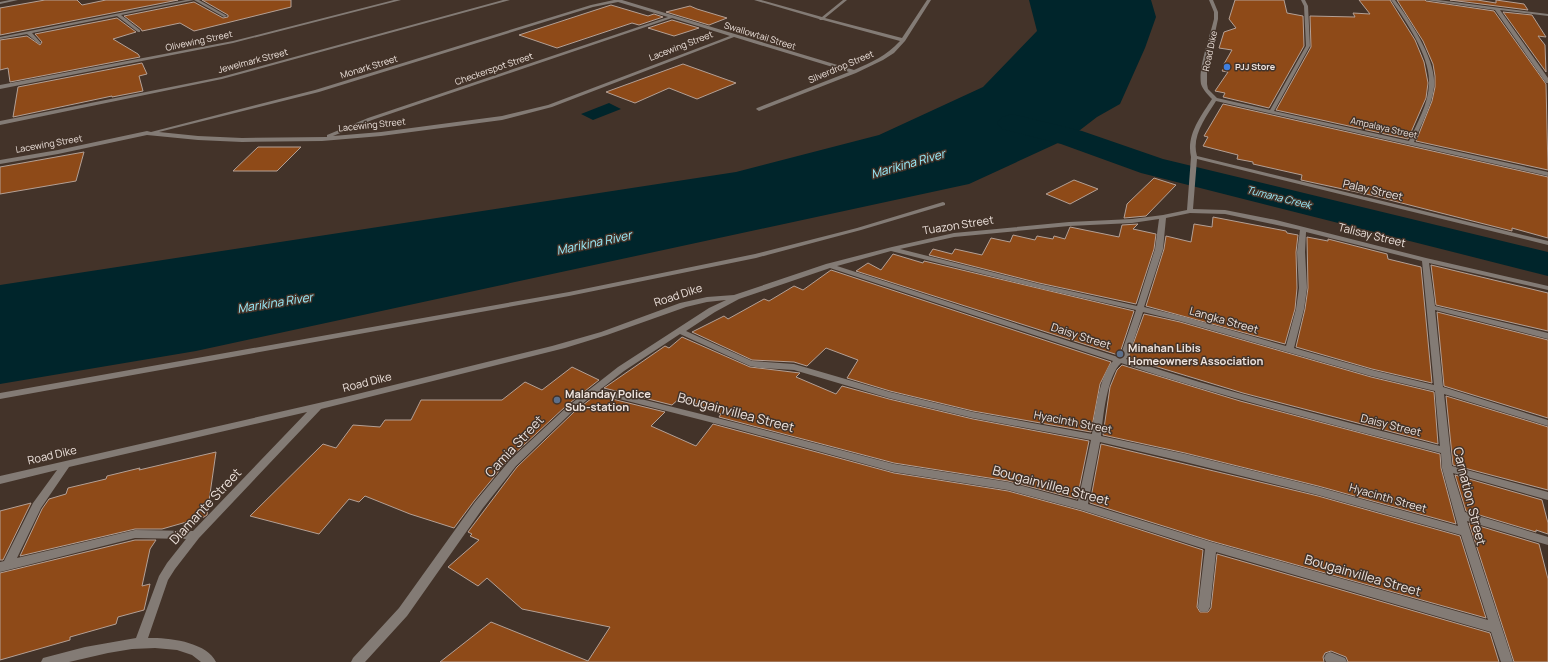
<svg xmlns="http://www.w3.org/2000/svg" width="1548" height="662" viewBox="0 0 1548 662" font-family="Manrope,sans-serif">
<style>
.water{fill:#00252b}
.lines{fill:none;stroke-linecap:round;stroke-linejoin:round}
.river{fill:#00252b;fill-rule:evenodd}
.building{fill:#8e4a18;stroke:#b4a095}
.street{fill:#837b75;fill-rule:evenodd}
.shop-dot{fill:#3f7fe0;stroke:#433329;stroke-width:1.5}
.service-dot{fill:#5c6f8a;stroke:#433329;stroke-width:1.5}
.labels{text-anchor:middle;stroke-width:3;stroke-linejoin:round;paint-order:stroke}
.far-street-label{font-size:9px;fill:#eee3dd;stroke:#433329}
.far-poi-label{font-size:9px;font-weight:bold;fill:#eee3dd;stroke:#433329;text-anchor:start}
.far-water-label{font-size:10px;font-style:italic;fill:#9aeefd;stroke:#433329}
.street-label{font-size:11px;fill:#eee3dd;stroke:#433329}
.poi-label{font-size:11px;font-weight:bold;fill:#eee3dd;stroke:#433329;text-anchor:start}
.water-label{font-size:12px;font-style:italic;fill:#9aeefd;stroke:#433329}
.near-street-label{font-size:13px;fill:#eee3dd;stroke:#433329}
</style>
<rect width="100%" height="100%" fill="#433329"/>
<path class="water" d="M1029,0H1151L1156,17L1145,48L1120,104L1097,117L1071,137L969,184L196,351L0,384V285L736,172L879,135L983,87L1037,31Z
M609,103L621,109L593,120L581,114Z"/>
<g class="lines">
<path class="river" d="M1012,114L1082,131L1163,159L1548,252V276L1141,173L1061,144L1002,129L997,123L1002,117Z"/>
</g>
<path class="building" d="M45,0H77L82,5L106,0H178L0,35V8Z
M202,0H291V7L194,31L180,23L142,31L141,29L124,16L194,2L223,18L228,17V15Z
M1235,0H1284L1287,13L1303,16L1304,46L1269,108L1223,97L1225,93L1215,91L1228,72L1222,71L1226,65L1224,64L1232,50L1219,48L1224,32L1236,28L1229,19Z
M1359,0H1390L1415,40L1424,62L1428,83L1426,98L1408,139L1276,110L1311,47L1310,16L1355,17L1353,13L1370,14Z
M1397,0H1425L1426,1L1494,11L1546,84L1548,170L1416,141L1432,101L1435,87V76L1433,64L1423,41Z
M1450,0H1477L1496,3V0L1524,4L1528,10Z
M611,5L648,16L654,14L663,17L639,25L632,23L557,48L519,35Z
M690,6L697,9L727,18L709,25L666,12Z
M1503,12L1532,15L1546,37L1538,36L1545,45L1546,72Z
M117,18L136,32L113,39L138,54L140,57L10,82L8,68L0,70V40L27,36L40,45L42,42L35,34Z
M672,20L699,28L674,36L648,28Z
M142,63L147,74L139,76L143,91L112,97V96L13,117L18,87Z
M683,64L736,83L697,99L669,88L635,103L606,92Z
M1223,104L1548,177V238L1512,228V231L1366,194L1301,180L1302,175L1253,164V162L1237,159L1238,155L1203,146L1208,137L1204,136Z
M258,147H301L277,171H233Z
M84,152L76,181L0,194V167Z
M1154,178L1176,185L1146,216L1124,218L1127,204Z
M1074,180L1098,189L1070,204L1046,194Z
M1213,217L1286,231L1287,233L1298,235L1296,252L1297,288L1295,309L1285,344L1146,306L1164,249L1166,236L1191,242L1194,224L1212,227Z
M1138,224L1133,229L1156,234L1154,249L1136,304L1039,283L929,255L933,249L952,254L955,249L982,255L991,238L1010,242L1013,235L1035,240L1037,236L1053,239L1054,236L1065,239L1070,227L1119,237L1122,225Z
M1307,237L1328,241V239L1387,254L1388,259L1421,267L1432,383L1372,369L1296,347L1305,309L1308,288Z
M893,254L923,263L924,261L1134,311L1120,353L1118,355L856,271L868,263L881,270Z
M1431,265L1548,293V331L1436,305Z
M831,270L1111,362L1100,384L1091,432L973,411L890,391L847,378L858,360L826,348L807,366L794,362L752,360L692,332L724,316L728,319L764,299L769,301L794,286L803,290Z
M1437,312L1548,340V418L1444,386Z
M1144,314L1180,322L1371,377L1434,392L1438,444L1243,393L1128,358Z
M682,337L750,367L800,373L796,377L836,394L842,386L889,399L973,419L1089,441L1077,499L1008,481L894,463L719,417L721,414L681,397L672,405L604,388L665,346L669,348Z
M1122,365L1240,401L1440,454L1441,468L1456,524L1318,486L1185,453L1103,435L1110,387L1117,370Z
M572,367L599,380L566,406L509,459L474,501L454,528L410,514L365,496L359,502L349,499L319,534L250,516L323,444L336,448L353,425L380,427L385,420H411L421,400H502L525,382L542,390Z
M596,395L665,412L651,426L696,446L713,424L894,473L1008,491L1082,511L1203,550L1197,607L1200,612H1208L1211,608L1217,554L1490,633L1499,662H1348L1346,657L1331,651L1325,653L1323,657L1324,662H440L491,622L588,661L610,627L522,609L487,578L478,586L448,567L479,540L470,536L472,534L468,532L517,467L574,412Z
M1446,396L1548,427V490L1453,465Z
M1101,444L1318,496L1460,536L1486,618L1211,541L1090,503Z
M216,452L207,515L204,517L162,529H135L20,556L42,509L49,499L66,494L68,488L106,479L107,476L140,468L139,470Z
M1455,475L1542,500L1548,523V534L1536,530V532L1466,511Z
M31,503L3,560H0V511Z
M1469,523L1539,544L1548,579V662H1514Z
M135,540H156L150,549L142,586L150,584L144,610L118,617L116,624L70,637V640L0,660V573Z"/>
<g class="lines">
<path class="street" d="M10,0H18L0,4V2Z
M186,0H194L121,15L140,30V32H138L117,16L32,33L41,43L39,44L27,34L0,39V37Z
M194,0H199L227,16L224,17Z
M394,0H401L233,43L0,89V85L233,41Z
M503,0H510L222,79L0,125V121L221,77Z
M614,0H622L854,70C872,62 886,56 900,41L823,20H820L819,19L754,0H761L822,17L843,0H847L825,18L902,38L927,0H931L905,41L894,53L883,60L856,73L759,111L756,109L757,108L849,72L734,37L552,107L502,120L381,136L322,141L242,142L198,140L147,135L58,154L0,164V160L58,150L147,131L151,132L315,90L591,5ZM618,2L668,17L368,118L327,135V137L242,138L198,136L159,132L319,92L593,7ZM672,18L730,36L548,105L502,116L381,132L333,136L372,120Z
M1209,0H1213L1218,12V19L1207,70V84L1208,89L1217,98L1270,110L1306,46L1304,6L1301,0H1305L1308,6L1310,46L1274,111L1409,141C1417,123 1429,103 1429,83C1430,56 1406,21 1391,0H1395C1410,21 1437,60 1434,87C1432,106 1421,124 1414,142L1548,172V176L1216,101C1206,117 1191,136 1197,156L1548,241V245L1197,159L1193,209L1225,210L1276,220L1426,258L1548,286V290L1429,263L1435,306L1548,333V339L1435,310L1443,387L1548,420V426L1444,394L1452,466L1548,492V500L1453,473L1465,512L1548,537V545L1467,521L1513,662H1501L1491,632L1216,552L1210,607L1208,611L1204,612L1200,611L1198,607L1205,549L1082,510L1008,490L894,472L737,429L596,393L573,411L516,466L483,508L407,616L365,662H351L353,658L399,608L475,502L510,460L567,407L618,367L709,308L726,300L707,302L686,307L607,335L565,348L321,409L199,538L175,569L168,580L148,638C168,637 207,642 216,662H201L192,655L177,650L155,648L132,649L108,653L69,662H41L43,658L85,647L136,638L159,576L167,563L186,539L135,538L0,572V562L4,561L33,503L57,470L0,484V476L345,397L552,346L601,332L680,303L707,297L734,295L826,264L892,247L954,233L1069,222L1132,219L1163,215L1187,210L1191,157C1186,135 1201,116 1212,99C1208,95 1203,90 1201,84C1198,68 1210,36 1214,19V12ZM1190,213L1225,214L1300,230L1297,252L1299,288L1296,309L1286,346L1185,317L1144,307L1163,249L1166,218ZM1159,219L1155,249L1137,306L1039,284L900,249L954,237L1069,226L1132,223ZM1306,232L1422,261L1434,385L1372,370L1294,348L1304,309L1307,288L1305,252ZM891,251L1039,288L1136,310L1121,354L1118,357L837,266ZM830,268L1113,361C1100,374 1094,415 1092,434L973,412L890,392L794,364L752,361L686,331L715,312L739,299ZM1143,312L1180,321L1371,376L1435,391L1440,446C1335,419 1229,393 1126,359L1129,355ZM680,334L750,366L761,368L794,370L889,398L973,418L1091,440L1078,501L1008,482L894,464L737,423L601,389L624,371ZM1121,363C1226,398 1334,425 1441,453L1442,468L1458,526L1318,487L1185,454L1101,436C1103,417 1107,376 1121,363ZM307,412L193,531L135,530L17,558L41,508L69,467ZM1100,442L1185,462L1318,495L1461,535L1488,620L1211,542L1088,504Z
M1426,0H1438L1548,14V16L1500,10L1548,78V83H1546L1495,10Z
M943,202L945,203V205L861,230L756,258L569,296L0,399V393L569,292L755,254L857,228Z
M1330,652L1345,658L1347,662H1326L1324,658L1326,654Z"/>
</g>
<circle class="shop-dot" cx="1227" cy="67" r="4"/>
<g class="service-dot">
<circle cx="1120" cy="354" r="4"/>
<circle cx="557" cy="400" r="4"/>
</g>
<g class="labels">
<g class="far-street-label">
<text transform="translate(760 36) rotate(17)" y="3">Swallowtail Street</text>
<text transform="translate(199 41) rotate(-12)" y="3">Olivewing Street</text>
<text transform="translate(681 46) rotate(-21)" y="3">Lacewing Street</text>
<text transform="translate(1210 51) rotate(-78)" y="3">Road Dike</text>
<text transform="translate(253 61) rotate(-15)" y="3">Jewelmark Street</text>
<text transform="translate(369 67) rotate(-17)" y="3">Monark Street</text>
<text transform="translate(841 67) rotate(-23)" y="3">Silverdrop Street</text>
<text transform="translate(494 69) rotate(-19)" y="3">Checkerspot Street</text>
<text transform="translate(372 125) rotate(-6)" y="3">Lacewing Street</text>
<text transform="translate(1384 128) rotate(13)" y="3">Ampalaya Street</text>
<text transform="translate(49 144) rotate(-10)" y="3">Lacewing Street</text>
</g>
<g class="far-poi-label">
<text x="1235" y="70">PJJ Store</text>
</g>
<g class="far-water-label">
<text transform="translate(1279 197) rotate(14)" y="4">Tumana Creek</text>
</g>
<g class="street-label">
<text transform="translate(1373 190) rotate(13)" y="4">Palay Street</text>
<text transform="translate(958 225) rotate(-9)" y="4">Tuazon Street</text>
<text transform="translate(1372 235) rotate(14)" y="4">Talisay Street</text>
<text transform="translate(678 295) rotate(-18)" y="4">Road Dike</text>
<text transform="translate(1224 320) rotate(16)" y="4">Langka Street</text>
<text transform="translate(1081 336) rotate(18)" y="4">Daisy Street</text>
<text transform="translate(367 382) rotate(-14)" y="4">Road Dike</text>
<text transform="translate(1073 422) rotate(11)" y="4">Hyacinth Street</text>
<text transform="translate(1391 425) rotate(14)" y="4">Daisy Street</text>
<text transform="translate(52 455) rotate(-13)" y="4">Road Dike</text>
<text transform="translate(1388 498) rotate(16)" y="4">Hyacinth Street</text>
</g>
<g class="poi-label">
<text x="1128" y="352">Minahan Libis<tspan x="1128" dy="13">Homeowners Association</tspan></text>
<text x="565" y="398">Malanday Police<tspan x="565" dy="13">Sub-station</tspan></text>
</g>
<g class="water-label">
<text transform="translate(908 164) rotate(-16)" y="4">Marikina River</text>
<text transform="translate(594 243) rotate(-12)" y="4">Marikina River</text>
<text transform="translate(275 303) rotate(-9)" y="4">Marikina River</text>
</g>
<g class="near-street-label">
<text transform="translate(736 412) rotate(15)" y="5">Bougainvillea Street</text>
<text transform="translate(514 446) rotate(-47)" y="5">Camia Street</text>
<text transform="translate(1051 485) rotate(15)" y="5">Bougainvillea Street</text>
<text transform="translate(1470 496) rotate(76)" y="5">Carnation Street</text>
<text transform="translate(205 506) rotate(-47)" y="5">Diamante Street</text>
<text transform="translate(1363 575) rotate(16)" y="5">Bougainvillea Street</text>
</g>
</g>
</svg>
